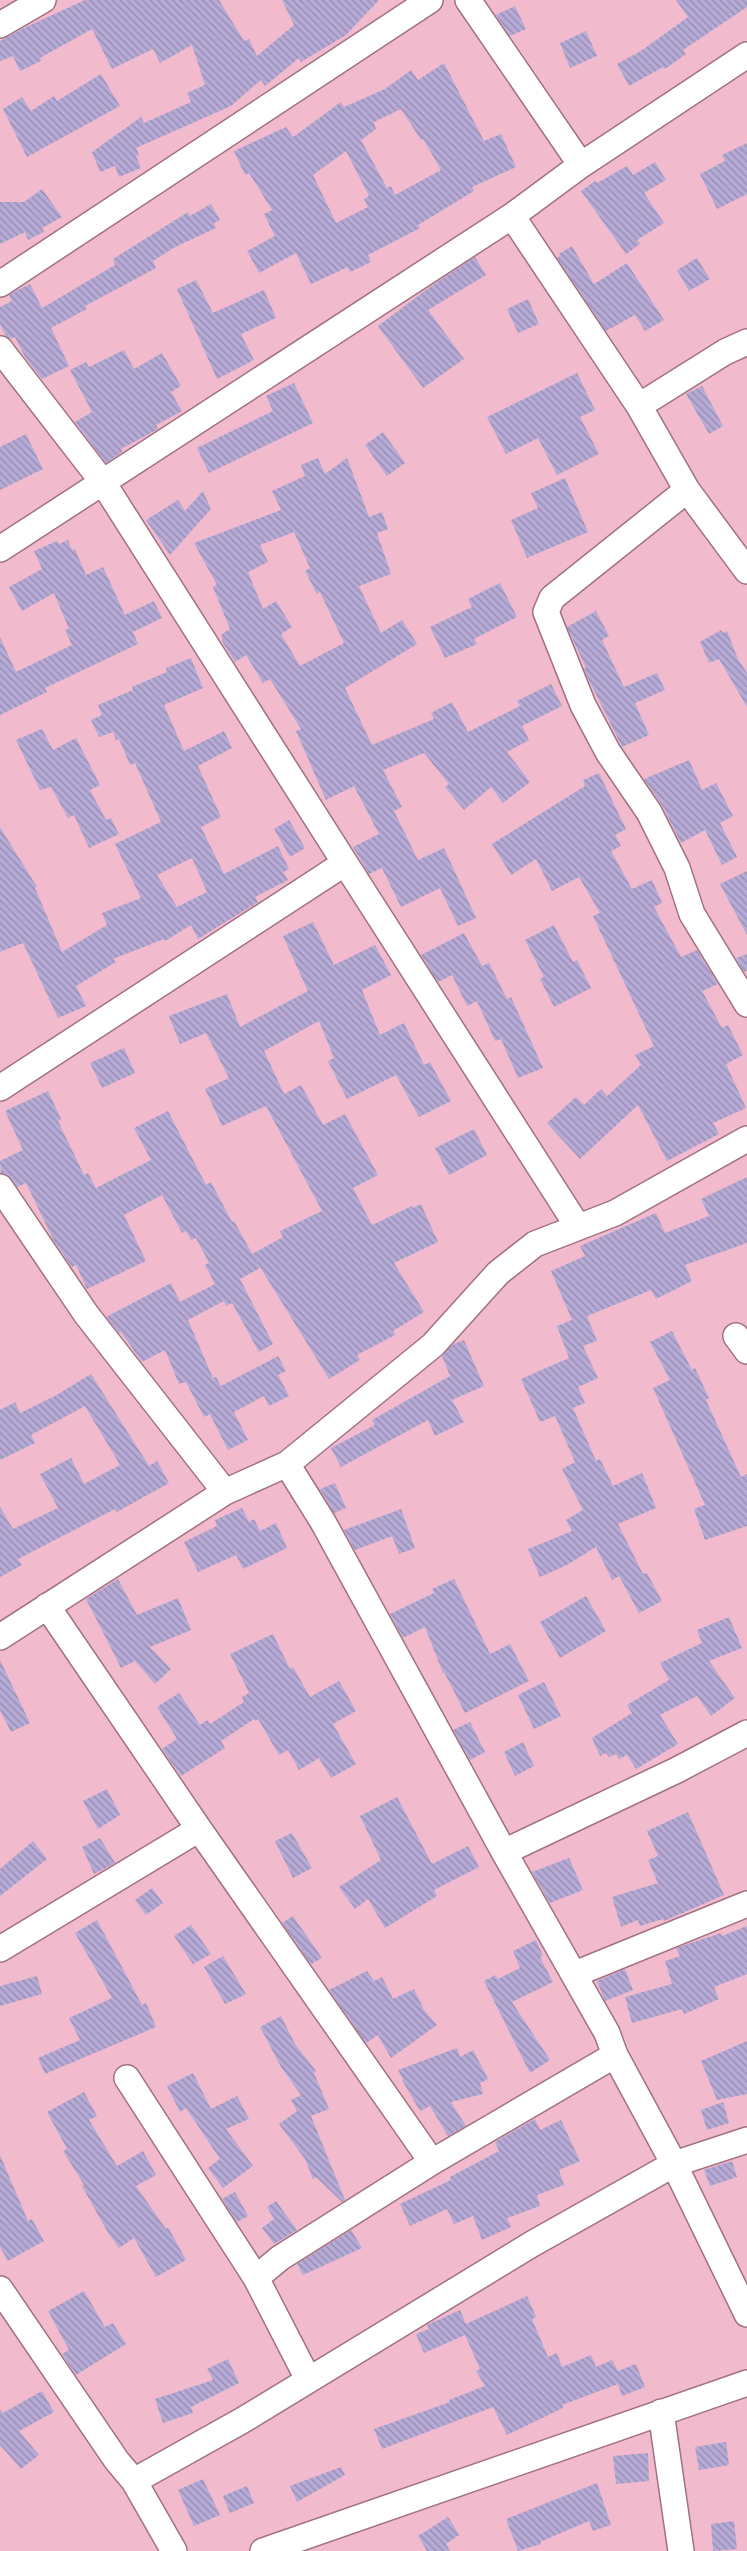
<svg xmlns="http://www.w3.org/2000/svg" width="747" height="2551" viewBox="0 0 747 2551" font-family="Commissioner,sans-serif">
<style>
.building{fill:url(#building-back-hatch);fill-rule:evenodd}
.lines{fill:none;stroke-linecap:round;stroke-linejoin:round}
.minor-casing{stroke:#a27181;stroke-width:28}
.minor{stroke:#fff;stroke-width:25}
</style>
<defs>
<pattern id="building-back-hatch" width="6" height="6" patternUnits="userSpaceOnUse" patternTransform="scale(1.25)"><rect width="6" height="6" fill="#b6aad7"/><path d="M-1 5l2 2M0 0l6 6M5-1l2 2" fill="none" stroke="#958aae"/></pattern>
</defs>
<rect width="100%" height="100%" fill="#f1bbcd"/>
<path class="building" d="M85,0H219L244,41L249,39L257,56L294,25L282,0H379L346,35L301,62L299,58L265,86L261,80L231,106L136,148L139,155L136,156L141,168L119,177L115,166L100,172L92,152L141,117L144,123L191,102L187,93L205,85L192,45L160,63L153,49L112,69L92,29L40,58L41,61L20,71L13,56L0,61V41L24,28Z
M676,0H747V7L683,50L686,54L665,69L663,67L629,86L617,64L641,51L688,17Z
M515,6L526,29L510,36L496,15Z
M586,31L597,56L570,68L560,43Z
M444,63L484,141L501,134L516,167L472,187L474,191L418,225L420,228L368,255L371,262L350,272L348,267L311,284L296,253L259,273L247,251L275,236L264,214L272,210L249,173L245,175L234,151L286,127L293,137L341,102L344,107L385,89L411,70L418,80ZM401,109L421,140L423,139L441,170L395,195L391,186L387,188L361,140L376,129L374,122ZM346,151L369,196L364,199L368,207L336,223L313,175Z
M101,74L120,106L27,157L3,109L22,97L31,111L54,96L57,101Z
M747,143V194L717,209L700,174L725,161L722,155Z
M655,162L666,180L644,193L664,223L637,240L640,244L626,254L581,191L595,181L597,183L627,166L633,175Z
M42,189L62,217L42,228L44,232L28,240L25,232L0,244V202H24Z
M211,204L220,220L214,223L216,228L175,247L153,261L156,268L85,306L87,309L51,328L69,366L42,379L25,357L15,337L10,339L6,336L0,324V307L12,301L9,295L16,291L30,284L42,308L115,265L113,259L188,212L190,216Z
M572,246L594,284L627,263L664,320L645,331L635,315L606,331L557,258L560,256L559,254Z
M475,257L486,275L428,310L464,359L423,388L378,326L430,287Z
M697,258L710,279L689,291L677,270Z
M196,280L213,313L264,290L276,318L241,334L254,360L217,379L177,289Z
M528,299L539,324L518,333L507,309Z
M124,350L134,369L162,353L181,386L171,392L182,411L156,425L158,429L121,449L122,452L106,463L75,422L92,412L70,370L86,362L89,367Z
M577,373L595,410L580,417L599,454L557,475L538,438L506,454L487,417Z
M294,383L313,423L209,473L197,448L273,411L266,396Z
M702,386L723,426L709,434L686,394Z
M383,432L405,463L387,476L365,445Z
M26,434L43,469L0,490V447Z
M318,458L325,474L347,458L369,517L382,512L388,529L377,533L391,574L359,586L381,633L402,620L417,644L345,688L372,745L434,719L431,713L452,702L468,732L520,706L517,701L551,684L562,706L522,726L529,740L507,752L530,782L503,803L491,787L464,810L445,787L449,784L424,753L383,770L402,807L394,811L418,860L444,848L476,918L458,926L440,888L401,907L382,868L369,874L353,847L379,834L354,786L326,800L296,731L301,729L270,679L263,683L246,655L235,662L222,641V634L230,629L213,587L217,585L194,543L281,510L272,491L305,476L301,465ZM294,532L310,568L305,571L317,594L320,592L344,643L300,666L281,634L292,627L276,601L263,609L248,572L268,562L260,545Z
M565,478L588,532L527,558L511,520L538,508L531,493Z
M203,491L211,509L170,555L146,520L178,500L185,511Z
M68,540L72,550L75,549L86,575L103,567L125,615L154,601L162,618L133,632L138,644L45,688L47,692L0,715V637L16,672L72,645L65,630L69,629L54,593L22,611L9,587L42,569L34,551L57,541L59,544Z
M500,583L517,617L474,639L477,644L445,658L430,627L472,607L468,599Z
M596,611L609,636L602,640L624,687L657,673L665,690L635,703L649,735L622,747L588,678L584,669L586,668L567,627Z
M721,630L723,633L727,631L738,659L747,673V707L719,659L709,663L700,642Z
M191,658L203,688L164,705L184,751L224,731L232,748L198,766L221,817L201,827L224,874L278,846L289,869L283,872L288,880L255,897L258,902L198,939L191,925L165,941L164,939L113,959L116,962L76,986L86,1006L58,1018L23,943L0,952V827L37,887L35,888L62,952L107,925L102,913L141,898L115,844L161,822L135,763L130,765L119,739L116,740L113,732L99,737L91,720L102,715L98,705L133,690L132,687L167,672L166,668ZM192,858L207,892L177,907L157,875Z
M42,729L53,750L76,738L100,785L90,790L106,820L111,818L119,834L89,848L74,815L68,818L51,787L40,790L16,740Z
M689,760L702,790L716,783L733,816L720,823L737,857L722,865L705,830L681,843L662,805L644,779Z
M599,773L626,829L615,835L621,846L611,851L632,889L652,880L662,903L654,907L681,957L697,950L718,984L702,991L722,1028L728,1025L743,1055L726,1064L746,1108L713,1123L719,1134L667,1161L638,1105L580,1159L547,1123L576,1097L584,1105L601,1089L607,1096L641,1065L635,1055L654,1046L593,916L600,913L579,877L552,891L536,859L511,875L492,844L585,786L583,780Z
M289,820L305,848L290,857L274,829Z
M747,871V935L720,884Z
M313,922L334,965L375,945L391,975L362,990L380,1035L404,1023L424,1065L430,1062L451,1101L419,1117L396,1075L347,1099L328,1061L334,1058L319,1021L264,1051L284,1094L301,1085L323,1125L345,1114L378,1175L353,1188L372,1225L412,1206L413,1208L421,1204L438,1242L394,1263L424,1312L393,1331L395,1335L357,1355L360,1360L329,1379L252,1254L283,1237L280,1231L322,1211L266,1106L222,1126L205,1089L229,1078L206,1033L180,1044L169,1016L227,994L240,1027L308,991L283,936Z
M554,925L573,962L577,960L591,988L554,1007L540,979L544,977L525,940Z
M464,933L482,966L489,963L507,999L511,997L543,1068L518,1078L501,1039L495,1041L477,1001L467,1006L452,975L438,982L421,955Z
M747,954V971L744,972L736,958Z
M124,1048L135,1073L102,1088L90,1063Z
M48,1091L61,1119L58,1121L84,1175L88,1173L96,1188L151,1160L134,1128L168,1111L206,1185L211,1182L232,1222L234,1221L260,1268L240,1279L273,1344L259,1352L232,1303L226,1306L224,1301L188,1320L213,1378L216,1377L221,1386L278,1356L286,1371L278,1375L289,1396L269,1406L264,1396L234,1412L248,1440L228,1450L210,1414L204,1417L186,1382L179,1384L165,1350L142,1362L121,1332L119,1333L106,1317L171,1283L180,1302L215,1284L205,1265L209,1263L196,1238L191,1240L186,1231L182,1233L162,1195L124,1215L146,1261L87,1289L76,1265L72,1267L54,1241L26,1183L17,1187L7,1174L1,1173L0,1161L23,1150L5,1111Z
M474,1129L487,1155L449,1175L435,1148Z
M747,1177V1243L685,1265L692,1281L656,1299L651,1290L587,1316L597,1341L583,1346L598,1378L578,1387L585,1403L573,1408L596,1461L600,1459L613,1486L642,1473L656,1508L618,1524L643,1574L647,1573L662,1601L639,1613L619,1576L612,1580L596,1547L567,1565L540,1577L528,1549L572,1531L566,1520L583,1510L562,1469L575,1462L555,1416L540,1422L521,1379L569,1358L557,1326L572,1320L551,1271L585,1256L580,1246L656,1213L665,1233L709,1216L701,1199Z
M672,1331L692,1370L695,1368L709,1398L706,1400L741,1477L747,1474V1526L705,1540L694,1509L705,1505L653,1388L670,1380L650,1342Z
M464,1340L484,1386L452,1400L464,1422L435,1436L428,1420L341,1467L331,1448L375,1425L372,1420L450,1376L442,1356L452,1345Z
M91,1374L149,1466L157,1461L169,1483L117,1512L115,1509L18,1559L22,1565L0,1577V1507L13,1529L58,1508L40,1474L71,1458L84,1484L120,1465L85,1406L31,1435L35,1443L0,1460V1410L15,1402L20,1413L55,1396Z
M335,1483L346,1508L334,1513L320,1489Z
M242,1508L249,1522L254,1519L260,1531L276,1523L287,1548L243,1569L236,1555L198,1572L184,1542L217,1526L215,1520Z
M401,1509L415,1548L399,1554L392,1536L355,1550L344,1530Z
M118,1579L137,1615L178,1598L191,1630L150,1647L171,1669L155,1684L135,1661L121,1668L86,1599Z
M454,1579L490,1654L510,1644L529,1681L465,1713L444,1672L443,1673L425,1627L403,1638L390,1614L434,1593L432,1589Z
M586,1596L606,1631L560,1658L540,1622Z
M729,1617L742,1648L709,1661L735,1698L711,1716L697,1696L660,1715L678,1744L636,1769L627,1755L619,1759L616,1754L609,1757L606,1753L600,1756L592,1738L632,1713L627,1705L669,1680L660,1663L702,1643L697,1630Z
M273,1634L290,1669L293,1667L310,1697L339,1681L356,1711L333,1724L356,1764L331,1778L319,1758L299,1770L288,1750L279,1755L258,1719L255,1721L254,1719L221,1741L225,1748L181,1776L162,1749L177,1739L157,1707L179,1693L200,1725L207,1720L210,1724L244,1702L242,1697L249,1693L230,1654Z
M0,1660L30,1723L11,1732L0,1710Z
M544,1682L561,1716L534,1729L518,1695Z
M470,1722L485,1752L470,1760L453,1730Z
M523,1742L534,1766L515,1776L504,1752Z
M107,1789L120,1815L98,1829L83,1801Z
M397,1797L432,1864L468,1846L479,1867L434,1890L437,1896L385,1928L368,1899L355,1909L339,1887L381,1860L360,1816Z
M688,1812L724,1895L664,1921L663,1919L640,1926L638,1920L621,1927L612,1897L658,1883L648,1860L658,1856L647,1831Z
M292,1833L312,1868L293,1878L275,1841Z
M100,1838L115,1863L94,1874L82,1847Z
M33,1841L47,1859L0,1896V1869Z
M569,1858L583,1890L550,1903L532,1872Z
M152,1888L163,1903L146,1915L135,1900Z
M293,1916L322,1958L311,1964L282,1923Z
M97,1920L142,2005L146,2003L156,2027L45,2074L38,2058L80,2040L69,2018L112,1998L75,1933Z
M191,1925L211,1954L193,1964L174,1936Z
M747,1926V1974L714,1987L719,1999L684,2014L682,2009L632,2023L625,1997L672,1984L665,1961L680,1956L676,1948L721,1933L722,1936Z
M536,1940L543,1956L540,1957L553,1982L512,2002L550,2060L530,2073L484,1981L495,1975L498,1979L520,1968L513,1951Z
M223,1956L246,1994L225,2004L204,1967Z
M625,1969L633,1990L605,2001L597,1981Z
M367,1971L374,1981L382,1977L393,1999L414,1989L424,2010L437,2025L391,2058L378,2035L366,2043L329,1990Z
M37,1976L42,1994L0,2006V1986Z
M281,2016L295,2044L316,2071L314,2073L329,2109L311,2116L345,2200L342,2202L316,2177L313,2179L305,2159L279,2124L297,2111L291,2100L301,2095L281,2067L260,2027Z
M747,2041V2094L717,2100L701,2061Z
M457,2048L460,2057L473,2050L488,2079L480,2083L483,2094L451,2102L466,2126L448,2136L430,2106L420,2111L402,2080L403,2079L398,2070Z
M193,2073L211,2109L237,2096L249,2119L226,2129L253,2166L223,2188L208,2168L220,2159L186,2108L180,2112L167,2086Z
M84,2092L97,2116L89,2120L117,2166L143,2151L156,2175L136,2186L166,2229L168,2227L186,2260L156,2277L134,2238L119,2248L107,2231L82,2186L84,2185L63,2151L67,2149L47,2112Z
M723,2102L729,2123L707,2130L701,2110Z
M535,2119L540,2130L561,2120L580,2161L559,2170L564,2185L537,2195L540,2206L507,2218L511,2227L482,2240L473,2216L454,2224L447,2209L410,2226L400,2204L451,2180L450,2177L499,2151L495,2142Z
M0,2155L28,2221L32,2219L44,2241L8,2261L0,2247Z
M732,2161L737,2177L710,2186L704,2170Z
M235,2192L248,2216L237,2222L222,2199Z
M276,2201L297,2230L274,2244L262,2228L274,2219L267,2207Z
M351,2230L362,2248L303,2275L297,2264Z
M84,2291L105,2327L113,2323L126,2344L76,2375L62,2354L69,2350L48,2311Z
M527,2296L536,2317L532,2319L548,2357L557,2353L562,2367L591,2355L596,2367L612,2360L618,2371L636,2364L645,2387L622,2396L618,2384L562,2405L563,2408L507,2435L493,2407L382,2449L374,2429L450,2402L449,2400L485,2386L476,2371L480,2369L465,2335L424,2353L416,2334L429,2329L427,2325L460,2310L466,2324Z
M228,2359L239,2383L191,2407L193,2413L163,2423L155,2399L213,2380L207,2369Z
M42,2391L54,2412L19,2431L39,2455L21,2469L0,2445V2409L3,2413Z
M726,2442L729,2465L699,2470L695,2447Z
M648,2453L649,2481L616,2484L613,2456Z
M341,2467L345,2475L297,2502L290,2486Z
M203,2479L220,2515L194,2526L178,2490Z
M597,2483L611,2525L593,2531L589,2521L540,2542L541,2544L518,2551L506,2519Z
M247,2486L254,2503L230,2513L223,2496Z
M448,2517L459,2535L446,2544L450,2551H427L418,2536Z
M734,2521L737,2549L713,2551L711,2524Z"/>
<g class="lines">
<defs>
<path id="minor" d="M468,0L581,165
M0,25L43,0
M512,216L639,406L687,490L747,571
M0,284L430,0
M0,349L102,481L345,863L0,1088
M639,406L725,352L747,342
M687,490L552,598L546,612L583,705L608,752L649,812L677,868L692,914L747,1004
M0,549L512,216L581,165L747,55
M345,863L578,1227
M0,1187L86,1314L225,1492
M736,1336L747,1351
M287,1464L433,1345L498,1273L535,1244L615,1213L747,1139
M47,1606L199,1829L432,2162
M0,1637L225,1492L287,1464L323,1522L504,1852L607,2033L615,2055L674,2164L747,2314
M504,1852L677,1770L747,1733
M0,1949L199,1829
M575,1974L747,1904
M127,2078L256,2278L308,2379
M256,2278L280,2258L432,2162L615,2055
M0,2289L117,2461L134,2481L174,2551
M661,2412L681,2551
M134,2481L243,2420L532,2244L674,2164L747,2140
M263,2551L747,2383"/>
</defs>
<use href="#minor" class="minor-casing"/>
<use href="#minor" class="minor"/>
</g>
</svg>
